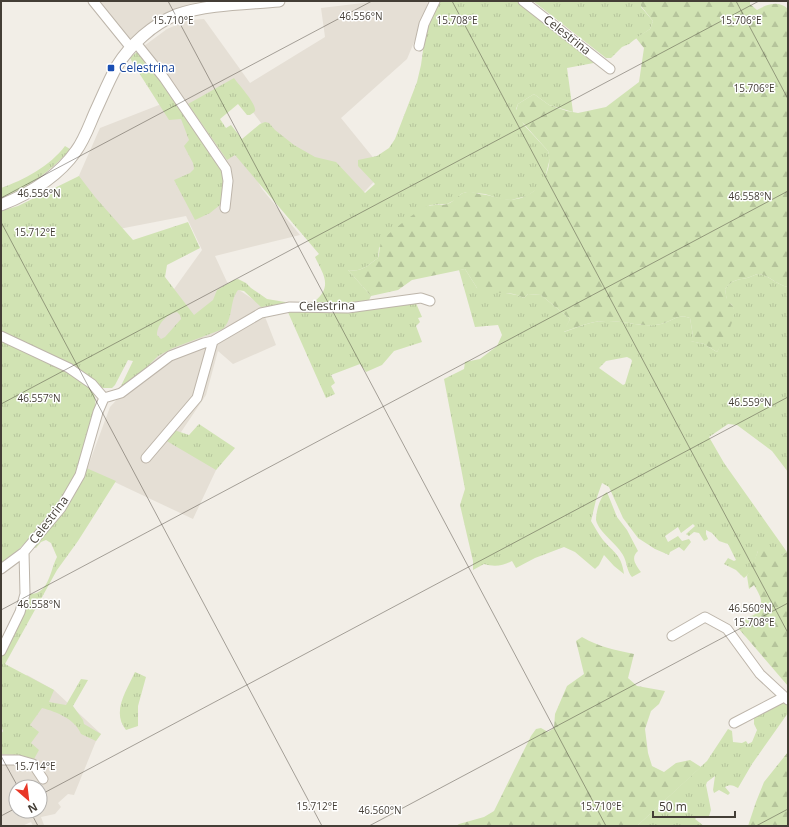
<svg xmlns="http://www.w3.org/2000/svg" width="789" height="827" viewBox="0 0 789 827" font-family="'Open Sans',sans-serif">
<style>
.residential{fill:#e5dfd5;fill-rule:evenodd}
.grass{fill:url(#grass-tufts);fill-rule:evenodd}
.forest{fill:url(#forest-firs)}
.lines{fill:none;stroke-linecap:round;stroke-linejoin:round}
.minor-casing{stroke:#bdb5aa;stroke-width:11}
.tertiary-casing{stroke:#bdb5aa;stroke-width:13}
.minor{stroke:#fff;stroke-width:9}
.tertiary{stroke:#fff;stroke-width:11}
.ticks{fill:none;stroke:#443e36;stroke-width:1;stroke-opacity:0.45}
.transit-dot{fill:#1a4fb4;stroke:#fff;stroke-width:1.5}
.labels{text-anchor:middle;stroke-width:3;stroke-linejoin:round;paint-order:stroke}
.street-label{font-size:12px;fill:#443e36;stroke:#fff}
.transit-label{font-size:12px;fill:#164399;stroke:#fff;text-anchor:start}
.ticks-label{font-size:10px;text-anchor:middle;fill:#443e36;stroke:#fff;stroke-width:3;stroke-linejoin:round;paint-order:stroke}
</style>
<defs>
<pattern id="grass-tufts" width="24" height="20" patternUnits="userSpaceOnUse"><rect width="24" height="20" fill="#d1e3b3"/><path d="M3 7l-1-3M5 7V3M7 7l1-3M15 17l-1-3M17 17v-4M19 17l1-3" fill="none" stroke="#b5c49b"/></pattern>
<pattern id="forest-firs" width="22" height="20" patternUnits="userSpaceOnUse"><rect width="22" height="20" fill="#d1e3b3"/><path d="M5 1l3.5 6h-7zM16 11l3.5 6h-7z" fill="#b5c49b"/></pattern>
</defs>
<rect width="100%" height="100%" fill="#f2eee7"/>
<path class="residential" d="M95,1H223L165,14L128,41Z
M380,1H428L420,28L407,59L341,118L384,171L353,204L268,132L232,85L196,107L245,159L262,189L300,235L215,256L227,282L260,304L276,345L233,364L218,351L206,395L175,441L217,468L193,519L87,469L110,407L163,350L144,331L202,250L186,216L119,229L77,180L100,128L182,96L144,46L167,29L188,20L204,19L250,83L325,37L321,8Z
M27,675L54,690L101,734L96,741L74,795L68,794L58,803L61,807L55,814L41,817L44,825L33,826L31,822L22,826H1V738L6,735L1,706ZM16,787H40V811H16Z"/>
<path class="grass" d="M438,1H521L599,62L567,68L573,112L549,105L534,94L518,104L516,109L524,125L548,151L550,158L544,182L539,188L527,196L511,200L501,199L485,194L466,192L461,194L457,199L447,204L430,205L390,234L379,248L378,258C367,266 362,272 348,270L371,296L367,304L315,306V301C333,286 323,274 315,257L319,254L235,155L227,160L188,104L234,78C238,84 257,104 255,111C254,112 252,114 250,115H247L238,104L220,119L226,128L231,125L242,139L260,124L265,122L269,123L275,130L294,145L315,157L336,162L365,193L375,184L358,166V160L377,156L389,148L395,139L417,82L421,65L426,29Z
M533,1H641V7L653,21L650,29L634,40L629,44L622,47L611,58H606Z
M138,51L207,142L226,177L225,195L220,205L210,213L195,220L174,180L190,173L194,169L193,163L184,146L189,140L181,119L169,120L134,65L130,58Z
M65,146L70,149L69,151C49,172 28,188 1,198V188C24,180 50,166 65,146Z
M79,176L95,197L133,240L188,222L200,248L167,265L165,277L194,315L213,300L217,290L234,280L238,279L246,283L251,288L267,299L285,302L287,305L261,307L244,291L238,290C229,301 234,318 223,329L173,348L158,356L149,365L133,383L119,390L133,361L128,360L115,385L112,388H99L1,334V211L18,206ZM177,312L180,315L181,319L165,337L161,339L157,335C157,324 167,314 177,312Z
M465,269L477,288L517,295L524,298L528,294L541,295L570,319L564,332C578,327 593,320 609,321C626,321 644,328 661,324C672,321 679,313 690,318L693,336L691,341L704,344L717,352L733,318L734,310L732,305L727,301L725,289C732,280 736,280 747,278C751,277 755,274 759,274C769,275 776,285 788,287V472L772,451L737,425L728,424L709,437L724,463L787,552L782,555L758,551C755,560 752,573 744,578L736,570L724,564L728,558L734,561L736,560L728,544L719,541L712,533L706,530V534L708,539L704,541L699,533L694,532L689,536L686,534L695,526L693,524L681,533L678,527L665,536L668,542L678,536L682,541L689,539L691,542L684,551L679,547L670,552L669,555L655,549L638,538L623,518L609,487L602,483L596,500L591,521C595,527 598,534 603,540C614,553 621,554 624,574L614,566L604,555L599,565L595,569L575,552L564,547L535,558L516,568L512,561C503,566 494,567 484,564L473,570V561L460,505L465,489L444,379L464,369L465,362L480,359L497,346L502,335L498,325L475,327L459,270ZM627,357L631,359L632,361L625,384L623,385L599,368L606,361Z
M415,301L422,317L418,318L420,322L416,326L422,342L394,351L382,365L366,372L360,364L331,375L335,383L331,386L335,394L326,398L287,310Z
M1,340C21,350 80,373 91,389C100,401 93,417 89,430C84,446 80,464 73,479C56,512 29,542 1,565Z
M199,424L235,448L216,470L165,440L174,430L189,435Z
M84,467L116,481L78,541L57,570L5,664L54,690L49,702L66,705L81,679L88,680L73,706L83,720L84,724L101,734L96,741L81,734C75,719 57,712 42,708L30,725L39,732L31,743L39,750L34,759L20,755L1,754V734L3,731L1,726V657L11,639L28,594C49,596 50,570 57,557L51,543L46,540L41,542L36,548L31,546Z
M607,492L617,517L627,530L638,551C630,558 636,565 641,572L632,577C627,572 627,563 624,557C618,544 599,533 596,520C596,516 597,511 598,507C600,501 602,495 607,492Z
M135,672L146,677L138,706V726L126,730C111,712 127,690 135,672Z
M788,696V713L752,764L738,788C733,785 730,784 725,787L730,793L728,795L719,790L714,793L713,790L715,776L707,782L706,785L711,810L709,816L704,817L698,816L695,819L704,826H637L707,761L728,729L732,731L733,742L742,743L746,741L748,744L752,742L757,730L754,724V716Z"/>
<path class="forest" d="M641,1H750V4L757,10C767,4 779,0 788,9V287C776,285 769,275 759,274C755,274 751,277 747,278C736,280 732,280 725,289C726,293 726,298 728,301C730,304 733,305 734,309C736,320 723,342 717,352L704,344L690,341L693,336L690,318C679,313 672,321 661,324C644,328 626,321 608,321C593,320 578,327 563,332L570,319L541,295L528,294L524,298C511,291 497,293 482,293L477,288L465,269L412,280L398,290L371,296L348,270C362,272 367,266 378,258C380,253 379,246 382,241C388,233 419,209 428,206C434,204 441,206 447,204C455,202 460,192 467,192C470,191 475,193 479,194C501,196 512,207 534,191C539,187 543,183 545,177C549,168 551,160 548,151L515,114L518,104L534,94L549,105L567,111L578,113L606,107L639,82L644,48L636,38L650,29L653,21L641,6Z
M767,548L782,555L787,552L788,553V686L739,629C741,626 744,621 747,618C749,616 753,616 755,614C766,605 760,595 754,585L749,589L747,576L753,564L758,551Z
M582,637C599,647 615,650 634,654L628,678L637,686L665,691L659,704L651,711L645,729L648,753L652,766L664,772L676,763L690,760L701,767L637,826H456L459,824L484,817L494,811L531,736L536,729L541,728L548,732L554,728L555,714L567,686L584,674L576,641Z
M788,752V826H748L756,802L764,782Z"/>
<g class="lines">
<defs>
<path id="minor" d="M93,1L131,48
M523,1L610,69
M136,43L164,78L226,169L228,181L225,208
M419,46L424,24L435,1
M1,336L69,368L92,384L104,398L98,412L80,475L61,508L24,552L1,569
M104,398L121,393L170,356L204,343L213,341L261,313L290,307L348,308L421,298L430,301
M146,458L197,398L213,341
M672,636L705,617L727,629L760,674L788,700
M1,651L20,612L25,594L24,552
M734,723L784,697
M1,760H19L33,764L43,779"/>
<path id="tertiary" d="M1,205C31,193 58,177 76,151C85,139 90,123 96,110C103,95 109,80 117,66C130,45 153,24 176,15C208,4 245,4 279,1"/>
</defs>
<use href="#minor" class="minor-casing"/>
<use href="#tertiary" class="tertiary-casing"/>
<use href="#minor" class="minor"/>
<use href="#tertiary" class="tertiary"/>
</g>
<path class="ticks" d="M168,1L606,826M452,1L788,633M736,1L788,99M1,198L372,1M1,222L322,826M1,404L759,1M1,610L788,191M1,756L18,787M40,795L788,397M30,811L38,826M1,816L16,808M369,826L788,603M756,826L788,809"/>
<rect class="transit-dot" x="107" y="64" width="8" height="8" rx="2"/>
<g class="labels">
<g class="street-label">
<text transform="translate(567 35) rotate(38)" y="4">Celestrina</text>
<text transform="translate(327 306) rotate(-1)" y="4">Celestrina</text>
<text transform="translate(49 520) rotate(-53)" y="4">Celestrina</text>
</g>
<g class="transit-label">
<text x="119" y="72">Celestrina</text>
</g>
</g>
<g class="ticks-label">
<text x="361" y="20">46.556°N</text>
<text x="173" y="24">15.710°E</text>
<text x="741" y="24">15.706°E</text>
<text x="457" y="24">15.708°E</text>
<text x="754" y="92">15.706°E</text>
<text x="39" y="197">46.556°N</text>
<text x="750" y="200">46.558°N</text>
<text x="35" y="236">15.712°E</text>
<text x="39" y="402">46.557°N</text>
<text x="750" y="406">46.559°N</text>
<text x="39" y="608">46.558°N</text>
<text x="750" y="612">46.560°N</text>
<text x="754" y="626">15.708°E</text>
<text x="35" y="770">15.714°E</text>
<text x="317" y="810">15.712°E</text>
<text x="601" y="810">15.710°E</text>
<text x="380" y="814">46.560°N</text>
</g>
<rect width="789" height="827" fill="none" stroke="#443e36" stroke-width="4"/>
<g transform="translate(28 799) rotate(152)"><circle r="19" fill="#ffffff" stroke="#b4b2af"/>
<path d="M0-3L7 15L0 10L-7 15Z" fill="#e83727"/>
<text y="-6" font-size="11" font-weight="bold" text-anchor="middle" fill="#443e36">N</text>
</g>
<path d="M653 811v6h82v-6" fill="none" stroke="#443e36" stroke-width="2"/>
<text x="659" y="811" font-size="12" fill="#443e36" stroke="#ffffff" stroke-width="3" paint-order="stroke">50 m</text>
</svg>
